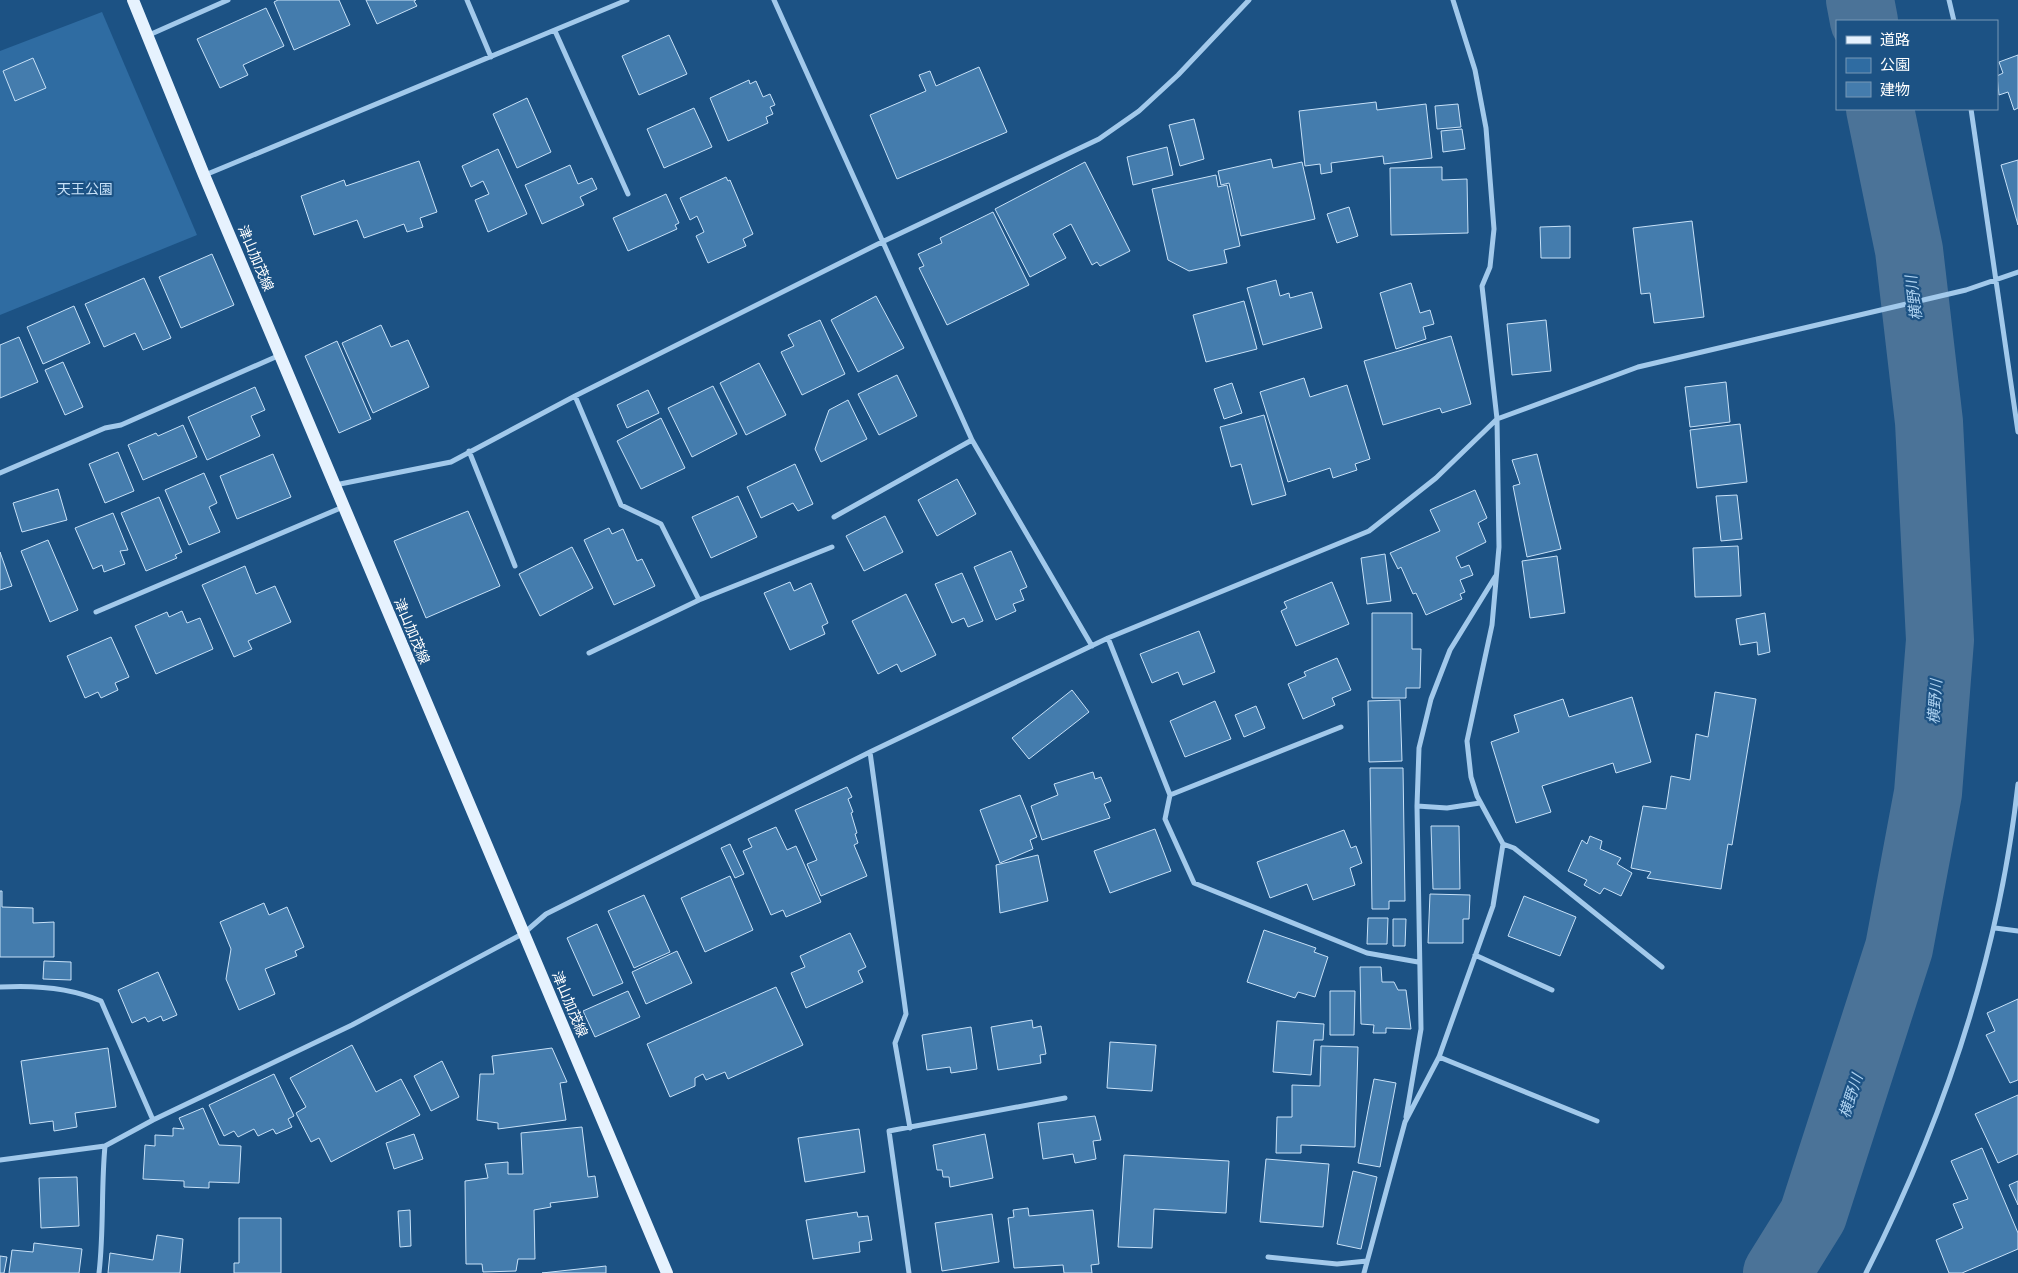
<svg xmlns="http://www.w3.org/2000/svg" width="2018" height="1273" viewBox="0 0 2018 1273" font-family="Poppins,'Noto Sans JP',sans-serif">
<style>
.green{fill:#2f6ca2}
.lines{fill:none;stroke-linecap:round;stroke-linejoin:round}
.river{stroke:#4b7398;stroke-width:68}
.building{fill:#447cad;stroke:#c7e1f8}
.minor{stroke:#a2c9eb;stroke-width:5}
.primary{stroke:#e6f2fe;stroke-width:12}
.labels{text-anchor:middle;stroke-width:4.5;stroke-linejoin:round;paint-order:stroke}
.park-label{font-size:14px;fill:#c7e1f8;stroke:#1c5284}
.street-label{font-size:14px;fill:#fff;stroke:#1c5284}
.water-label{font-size:15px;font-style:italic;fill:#aed3f2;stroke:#1c5284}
</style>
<rect width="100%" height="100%" fill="#1c5284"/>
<path class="green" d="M102,12L197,235L0,315V51Z"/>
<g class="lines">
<path class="river" d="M1860,0L1864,21
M1777,1273L1813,1215L1899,948L1928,793L1940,640L1929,422L1909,250L1880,109"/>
</g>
<path class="building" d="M278,0H339L350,25L294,50L274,2Z
M366,0H416L414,1L417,6L377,24Z
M266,8L284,46L243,65L248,75L220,88L197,39Z
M669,35L687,74L639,95L622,56Z
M2018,55V108L2014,110L2008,92L1999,95L1997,76L2003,73L1999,62Z
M33,58L46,88L15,101L3,71Z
M979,67L1007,132L897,179L870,115L926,91L919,75L930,71L936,86Z
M749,80L750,84L756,81L763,97L770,94L775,105L770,107L773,114L766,117L768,123L728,141L710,98Z
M527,98L551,152L517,168L493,114Z
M1376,102L1377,110L1426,104L1432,158L1384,164L1383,156L1331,163L1332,172L1321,174L1320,164L1305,166L1299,111Z
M1458,104L1461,127L1437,129L1435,106Z
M694,108L712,147L664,168L647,129Z
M1194,119L1204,159L1180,166L1169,125Z
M1462,129L1465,149L1443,152L1441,131Z
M1167,147L1173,175L1133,185L1127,157Z
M498,149L527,214L488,232L475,200L489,194L483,181L471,187L462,166Z
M1271,159L1273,168L1302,162L1315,219L1241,236L1229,183L1221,185L1218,171Z
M2018,160V225L2001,165Z
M419,161L437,212L420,218L423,227L407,232L404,224L364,238L357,220L314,235L301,196L344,180L346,186Z
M1085,162L1130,251L1100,266L1097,262L1092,265L1071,224L1053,234L1066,258L1030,277L995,209Z
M570,165L578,184L592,178L597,189L580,197L584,205L542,224L525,185Z
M1442,167V180L1467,179L1468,233L1391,235L1390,168Z
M1216,175L1218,187L1227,185L1240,246L1224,250L1227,263L1189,271L1168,260L1152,189Z
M726,177L728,181L730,180L753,234L743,239L746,246L708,263L696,236L704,232L697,216L690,220L680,198Z
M666,194L679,223L675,225L677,229L628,251L613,218Z
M1349,207L1358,236L1337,243L1327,214Z
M993,212L1029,285L947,325L919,268L924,266L918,254L942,243L940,238Z
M1692,221L1704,317L1654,323L1650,293L1641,294L1633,228Z
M1570,226V258H1541L1540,227Z
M212,254L234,305L181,328L159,277Z
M144,278L171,338L143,350L135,333L104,347L85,304Z
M1276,280L1280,296L1289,293L1290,298L1312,292L1322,328L1263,345L1247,288Z
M1411,283L1420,313L1430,310L1434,324L1423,327L1426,339L1396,349L1380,293Z
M876,296L904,348L858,372L831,320Z
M1244,301L1257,349L1206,362L1193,315Z
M74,306L90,343L43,364L27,327Z
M820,320L845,374L802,395L781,352L794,346L788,335Z
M1546,320L1551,371L1512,375L1507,324Z
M381,325L391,347L408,340L429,387L373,413L342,343Z
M1451,336L1471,404L1442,413L1440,408L1383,425L1364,361Z
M19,337L38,382L0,398V345Z
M337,341L371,419L339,433L305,356Z
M63,362L83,407L65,415L45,370Z
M759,363L786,415L746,435L720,383Z
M897,375L917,416L879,435L858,394Z
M1304,378L1310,397L1347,385L1370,459L1355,464L1357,470L1333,478L1330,468L1288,482L1260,392Z
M1726,382L1730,422L1690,427L1685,387Z
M1232,383L1242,413L1224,419L1214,389Z
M713,386L737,434L692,457L668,408Z
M255,387L265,410L251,416L260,436L207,460L188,417Z
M648,390L659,413L627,428L617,405Z
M848,400L867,439L821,462L815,449L829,410Z
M1264,415L1286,495L1252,505L1241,464L1231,467L1220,427Z
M661,418L685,468L641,489L617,441Z
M1740,424L1747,482L1697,488L1690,430Z
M183,425L197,457L143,480L128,445L156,433L158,436Z
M118,452L134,491L105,503L89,464Z
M273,454L291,497L237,519L220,476Z
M1537,454L1561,549L1527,557L1513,486L1520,484L1512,460Z
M795,464L813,504L798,511L793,503L761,518L747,487Z
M204,473L217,503L209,507L220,532L189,545L165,490Z
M957,479L976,514L937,536L918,500Z
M58,489L67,520L22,532L13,503Z
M1475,490L1487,518L1478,523L1486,542L1456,557L1461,568L1469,565L1473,575L1460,580L1465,592L1460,594L1462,599L1426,615L1416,593L1413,594L1401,567L1398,569L1390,553L1440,531L1430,510Z
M1737,495L1742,539L1721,541L1716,496Z
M738,496L757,537L711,558L692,517Z
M159,497L182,552L175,555L177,558L146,571L121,513Z
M468,511L500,586L426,618L394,541Z
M113,513L128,550L120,551L125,564L104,572L102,565L93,569L75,528Z
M885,516L903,552L864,571L846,536Z
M609,528L612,534L623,529L637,561L642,559L655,586L614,605L584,540Z
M48,540L78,610L50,622L21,551Z
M1738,546L1741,596L1695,597L1693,548Z
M572,547L593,588L540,616L519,574Z
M1011,551L1027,587L1020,590L1024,600L1013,604L1016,611L996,620L974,567Z
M0,552L12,586L0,590Z
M1385,554L1391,601L1367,604L1361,558Z
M1557,556L1565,613L1530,618L1522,561Z
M245,566L256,594L275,586L291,622L248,641L252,649L234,657L202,585Z
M962,573L983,621L968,627L964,618L952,623L935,584Z
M790,582L794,591L811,583L828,623L822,626L825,634L790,650L764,593Z
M1332,582L1349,624L1296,646L1281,611L1287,608L1284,602Z
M906,594L936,655L901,672L897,664L878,674L852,621Z
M182,611L187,623L200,618L213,649L156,674L135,626L167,612L169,617Z
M1372,613H1412V649H1421L1420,688H1406V698H1372Z
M1765,613L1770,652L1758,655L1757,642L1740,645L1736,619Z
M1199,631L1215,672L1183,685L1178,672L1152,683L1140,654Z
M111,637L129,677L115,683L118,690L101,698L98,692L85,698L67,656Z
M1337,658L1351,690L1332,698L1335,705L1303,719L1288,684L1306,676L1304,672Z
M1072,690L1089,712L1029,759L1012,738Z
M1715,692L1756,699L1732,845L1728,844L1721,889L1647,878L1651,872L1631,868L1643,806L1666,809L1671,776L1690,780L1696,734L1708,737Z
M1632,697L1651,762L1616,773L1613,763L1542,786L1551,812L1516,823L1491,742L1519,732L1514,715L1563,699L1569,717Z
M1400,700L1402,761L1369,762L1368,701Z
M1215,701L1231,739L1185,757L1170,721Z
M1256,706L1265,728L1244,737L1235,715Z
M1370,768H1403L1405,901H1389V909H1372Z
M1093,772L1095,779L1101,777L1111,801L1104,804L1110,818L1042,840L1031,806L1058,795L1054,784Z
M847,787L852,797L848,799L853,812L851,813L857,833L855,834L858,843L854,845L867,876L821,896L807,864L817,860L795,810Z
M1020,795L1037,837L1030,840L1033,849L1000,863L980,810Z
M1431,826H1459L1460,889H1433Z
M776,827L787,850L796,846L821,902L786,917L783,910L771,915L743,851L752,847L748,839Z
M1155,829L1171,871L1110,893L1094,851Z
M1344,830L1351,848L1356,846L1362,863L1350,868L1355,885L1313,900L1307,884L1270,898L1257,862Z
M1590,836L1602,841L1600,849L1621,858L1617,864L1632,873L1621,896L1604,888L1600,894L1584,885L1587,880L1568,871L1582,840L1587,844Z
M730,844L744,874L735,878L721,848Z
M1038,855L1048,901L1000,913L996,865Z
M730,876L753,930L705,952L681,898Z
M0,891H2V907L33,908V923L54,922V957H0Z
M1430,894L1470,895L1469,919H1463V943H1428Z
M644,895L670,952L634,968L608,911Z
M1524,896L1576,917L1560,956L1508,936Z
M264,903L269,915L287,907L304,947L295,951L297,956L265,969L275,994L239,1010L226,979L231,949L220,922Z
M1368,918H1388L1387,944H1367Z
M1393,919H1406L1405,946H1393Z
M597,924L623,983L593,996L567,938Z
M1264,930L1316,948L1314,952L1328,957L1315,997L1298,992L1295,998L1247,982Z
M850,933L866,967L858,971L863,982L806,1008L791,973L805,967L800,956Z
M677,951L692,983L646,1004L632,972Z
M44,961L71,962V980L43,979Z
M1360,967H1381L1382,982H1394L1398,990H1406L1411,1029L1386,1028V1033H1373L1374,1025L1361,1024Z
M158,972L177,1015L163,1021L161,1016L148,1022L145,1017L132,1023L118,990Z
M776,987L803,1045L728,1079L725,1072L706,1080L703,1074L695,1078V1086L670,1097L647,1044Z
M628,991L640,1017L595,1037L583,1011Z
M1330,991H1355L1354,1035H1330Z
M2018,999V1080L2010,1083L1986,1035L1995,1031L1987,1013Z
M1032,1020L1033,1028L1041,1026L1046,1054L1040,1055L1041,1063L998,1070L991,1027Z
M1277,1021L1324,1024L1323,1040H1314L1311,1075L1273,1072Z
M971,1027L977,1069L951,1073L950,1067L927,1070L922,1035Z
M1110,1042L1156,1045L1152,1091L1107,1088Z
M352,1045L376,1092L401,1079L420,1115L331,1162L319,1138L311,1142L296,1113L306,1107L290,1078Z
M1321,1046L1358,1047L1355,1147L1301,1145V1153H1276L1277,1117H1292V1085L1320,1086Z
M108,1048L116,1107L75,1113L77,1127L54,1131L53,1121L30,1124L21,1061Z
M552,1048L567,1082L560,1083L566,1120L498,1129V1123L477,1120L480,1074H494L492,1056Z
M442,1061L459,1097L431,1111L414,1076Z
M274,1074L294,1116L288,1119L292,1127L276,1134L273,1129L258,1136L254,1129L238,1137L234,1131L224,1136L209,1105Z
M1374,1079L1396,1083L1380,1167L1358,1163Z
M2018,1095V1154L1998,1163L1975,1114Z
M203,1108L219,1145L241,1146L239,1183L209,1182V1188L184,1187V1181L143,1179L145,1145L155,1146V1135L173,1136V1128L184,1129L179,1118Z
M1095,1116L1101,1140L1093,1141L1096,1159L1075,1163L1073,1154L1043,1159L1038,1123Z
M582,1127L588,1177L595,1176L598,1197L550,1203L551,1207L534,1210L535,1259H518L516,1271L483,1272L482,1264H466L465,1181L488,1178L485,1164L508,1162V1174H523L521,1133Z
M859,1129L865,1172L805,1182L798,1138Z
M414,1134L423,1159L394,1169L386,1143Z
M985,1134L993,1178L950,1187L949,1177H943L942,1170H937L933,1145Z
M1982,1148L2018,1233V1249L1962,1273H1949L1936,1240L1963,1228L1953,1204L1968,1199L1951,1161Z
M1124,1155L1229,1161L1226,1213L1154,1209L1152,1248L1118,1247Z
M1266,1159L1329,1164L1323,1227L1260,1222Z
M1353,1171L1377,1177L1361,1249L1337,1244Z
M77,1177L79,1226L41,1228L39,1178Z
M2018,1181V1205L2009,1185Z
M1028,1208L1029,1216L1093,1210L1099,1264L1091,1265L1092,1273H1064L1063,1265L1014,1268L1008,1218L1014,1217L1013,1210Z
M410,1210L411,1246L400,1247L398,1211Z
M857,1212L858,1217L868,1216L872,1240L859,1242L860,1252L813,1259L806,1220Z
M992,1214L999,1262L942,1271L935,1223Z
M239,1218H281V1273H234V1263H239Z
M157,1235L183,1239L180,1273H108L110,1253L153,1260Z
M34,1243L82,1249L79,1273H9L12,1250L33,1252Z
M0,1256L7,1257L4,1273H0Z
M606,1266V1273H542Z"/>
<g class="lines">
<path class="minor" d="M467,0L491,57
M774,0L972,440L1092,646
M1949,0L1954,21
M555,31L628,194
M149,35L228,0
M1971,109L2018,432
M205,175L627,0
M575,396L621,505L661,524L699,600L589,653
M469,451L515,566
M0,473L105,428L121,425L280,355
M335,485L451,462L575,396L882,242L1099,139L1139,111L1178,75L1249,0
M834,517L972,440
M699,600L832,547
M96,612L343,507
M1108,638L1170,795L1165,819L1194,883L1367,953L1418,962
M870,752L906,1014L895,1043L910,1128
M1170,795L1341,727
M1417,806L1447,808L1480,803
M1503,844L1514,848L1662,967
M1995,928L2018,931
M1475,955L1552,990
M0,987C34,985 69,987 101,1001L153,1120
M1439,1057L1597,1121
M1406,1117L1421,1029L1417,806L1419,748L1431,699L1450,650L1495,577
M0,1160L105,1146
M1268,1257L1337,1264L1367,1261
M99,1273C104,1231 101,1188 105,1146L153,1120L352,1025L524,933L546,914L870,752L1108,638L1369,531L1436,478L1497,419L1638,367L1966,290L2018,272
M909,1273L889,1131L1065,1098
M1364,1273L1405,1122L1439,1057L1493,906L1503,844L1477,796L1471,777L1467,741L1492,625L1499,547L1497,419L1482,286L1490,267L1494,229L1486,128L1475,70L1453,0
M1866,1273C1944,1119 1999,956 2018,784"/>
<path class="primary" d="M133,0L204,175L667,1273"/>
</g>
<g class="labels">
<g class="park-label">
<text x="85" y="194">天王公園</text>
</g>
<g class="street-label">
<text transform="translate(256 258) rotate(67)" y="5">津山加茂線</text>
<text transform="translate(412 631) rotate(67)" y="5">津山加茂線</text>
<text transform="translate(570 1004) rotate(67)" y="5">津山加茂線</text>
</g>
<g class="water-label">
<text transform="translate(1914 298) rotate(-97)" y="5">横野川</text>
<text transform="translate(1935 702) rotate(-86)" y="5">横野川</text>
<text transform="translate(1851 1096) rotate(-72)" y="5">横野川</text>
</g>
</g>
<rect x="1836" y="20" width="162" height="90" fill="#1c5284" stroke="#7797b5"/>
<rect x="1846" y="36" width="25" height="8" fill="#e6f2fe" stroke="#7797b5"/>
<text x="1880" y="45" font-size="15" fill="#ffffff">道路</text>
<rect x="1846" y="58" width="25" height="15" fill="#2f6ca2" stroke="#7797b5"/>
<text x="1880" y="70" font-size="15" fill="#ffffff">公園</text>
<rect x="1846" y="82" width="25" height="15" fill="#447cad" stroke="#7797b5"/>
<text x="1880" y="95" font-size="15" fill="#ffffff">建物</text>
</svg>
